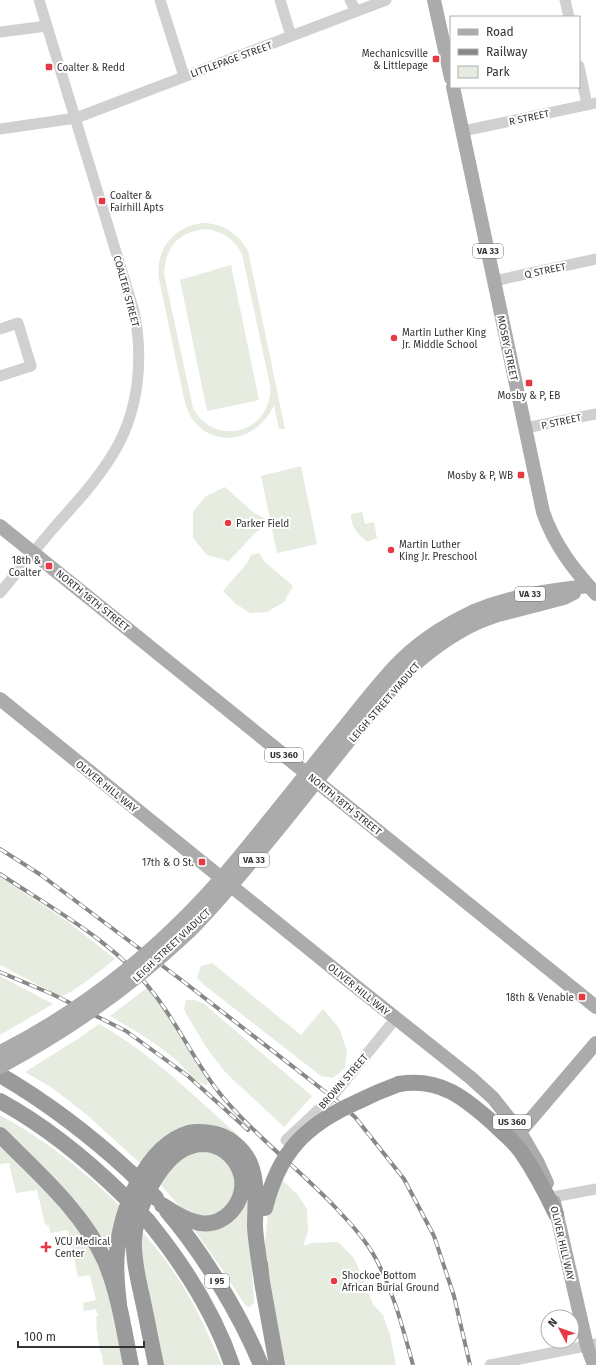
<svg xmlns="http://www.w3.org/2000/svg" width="596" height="1365" viewBox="0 0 596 1365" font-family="'Fira Sans',sans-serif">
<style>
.green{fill:#e6ecdf;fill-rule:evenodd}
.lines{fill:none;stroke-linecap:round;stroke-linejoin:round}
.minor{stroke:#d0d0d0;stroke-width:11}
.major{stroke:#ababab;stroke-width:14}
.highway{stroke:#9a9a9a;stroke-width:16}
.rail-casing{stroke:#888;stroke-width:4}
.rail{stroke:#fff;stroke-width:2.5;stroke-dasharray:8;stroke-linecap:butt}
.major-bridge{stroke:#ababab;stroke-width:14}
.highway-bridge{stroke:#9a9a9a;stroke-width:16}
.poi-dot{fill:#e63946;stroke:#fff;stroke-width:1.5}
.labels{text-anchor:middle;stroke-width:4;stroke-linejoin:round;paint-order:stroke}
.shield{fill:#fff;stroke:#707070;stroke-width:1}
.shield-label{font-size:9px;font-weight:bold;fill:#333}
.poi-label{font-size:10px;fill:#333;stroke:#fff;text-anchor:start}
.street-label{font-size:10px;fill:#333;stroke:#fff}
</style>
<rect width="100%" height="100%" fill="#fff"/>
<path class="green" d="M202,223C222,223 238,233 248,251L285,429H279L274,405C255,448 199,450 185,403L159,279C155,250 173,227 202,223ZM205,229C223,231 234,239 242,254L270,385C274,432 214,449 193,408L164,274C165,247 178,232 205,229Z
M231,265L259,400L207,411L180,280Z
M301,466L317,544L277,553L261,476Z
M225,487L254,513L264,518V527L255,533L229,561L207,555L193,538V512L206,496Z
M362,512L365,524L374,522L377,538L368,542C358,535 350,526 351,514Z
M259,553L265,562L293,586L284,602L267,612L250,613L236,604L223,591L247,563L251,555Z
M0,877L67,921L115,959C106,966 70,996 60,996L0,965Z
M212,963L301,1035L323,1009L339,1028L347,1051L345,1068L333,1078L321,1076L204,985L197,978L201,966Z
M0,976L53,1004L0,1035Z
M147,988L162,1007L206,1079L208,1083L206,1085C194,1081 184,1067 175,1059C155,1042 132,1029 110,1016Z
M186,1000H194L203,1003L312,1096L284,1127L225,1072L208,1050L188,1017L184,1009Z
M99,1024C151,1053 194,1096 238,1135L240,1143L142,1165L87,1115L51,1087L25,1072L76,1040Z
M0,1115C46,1140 84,1171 122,1208L112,1268L0,1128Z
M0,1144L58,1202L84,1234L110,1286L125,1365H104L102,1359L103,1358L100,1351L96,1325L97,1324L96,1317L98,1316L96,1309L84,1311L83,1303L96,1300L90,1275L78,1277L68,1230L50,1233L49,1226L45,1224L37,1190L16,1193L9,1163L0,1164Z
M207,1151L217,1154L229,1165L237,1181L234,1196L220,1213L203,1217L182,1209L159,1183L184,1156Z
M279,1177L297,1194L307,1209L308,1231L303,1246L311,1243L338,1242L354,1258L373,1304L383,1315L390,1335L396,1365H284L265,1261V1243L268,1212Z
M250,1196V1241L254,1302L251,1306L248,1307L245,1305L224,1272L193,1228Z
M142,1231C157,1249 172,1268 184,1288C199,1312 210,1339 222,1365H162L141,1249Z"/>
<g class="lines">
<path class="minor" d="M160,0L184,76
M280,0L291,36
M350,0L356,11
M565,0L569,17
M0,32L47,26
M579,66L587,105
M0,129L76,118L386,0
M463,131L596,103
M494,281L596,259
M0,329L18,323L31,366L0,376
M525,428L596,414
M0,593C19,570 38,546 58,523C77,502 96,481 111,457C139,414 144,360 134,311L39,0
M286,1140L332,1097L396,1018
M553,1197L596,1189
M490,1365L596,1344"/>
<path class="major" d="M434,0L451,78
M453,87L543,512C554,544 573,569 596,594
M0,526L596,1007
M474,611C511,596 549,590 589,586
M479,622L498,615L564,598L574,593
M0,699L344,977L471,1078L493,1098L520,1132L538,1163L547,1183
M520,1132L596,1043
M554,1202L587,1346L594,1365"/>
<path class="highway" d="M0,1075C48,1103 91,1136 131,1173
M399,1084C440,1077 465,1098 494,1124C503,1133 515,1142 522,1153C535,1172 546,1193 556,1214
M0,1101C46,1126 86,1159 123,1195
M0,1135C38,1173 83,1212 105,1261C119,1294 124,1331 131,1365
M167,1211C203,1253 240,1314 261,1365
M148,1221C183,1264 214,1312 232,1365
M260,1264L262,1282L277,1365
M119,1304C117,1287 115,1269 117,1252C121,1211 145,1146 189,1133C196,1131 204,1132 210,1133C228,1135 245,1149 251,1166C258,1185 255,1207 255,1227C256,1243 259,1259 261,1275
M156,1365C151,1342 147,1319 142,1297C138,1278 133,1259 134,1240C135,1218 148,1187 161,1170C172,1155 184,1145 203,1144C220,1144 234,1155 240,1171C250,1196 227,1228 200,1223C186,1221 173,1212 162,1205"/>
<defs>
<path id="rail" d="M0,849L41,875L184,982L332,1097L355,1117L404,1179L434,1236L454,1296L470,1365
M0,874C54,910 116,942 155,995C181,1029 198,1069 227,1102C260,1140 301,1171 336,1208C350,1223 366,1240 376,1259C394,1293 403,1329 413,1365
M0,972L52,994L126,1031L188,1076L248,1130"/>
</defs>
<use href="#rail" class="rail-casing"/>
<use href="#rail" class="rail"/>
<path class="major-bridge" d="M0,1052C90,1007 170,940 234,863C268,822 301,780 335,738C354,715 373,690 394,667C416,643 444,625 474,611
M0,1067C69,1030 132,986 189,932C220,901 248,866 276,832C318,780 359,727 402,677C425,654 449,636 479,622"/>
<path class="highway-bridge" d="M131,1173L156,1198
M123,1195L148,1221
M265,1208C279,1152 305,1125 357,1102C371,1095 385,1089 399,1084"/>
</g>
<g class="poi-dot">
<rect x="432" y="55" width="8" height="8" rx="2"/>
<rect x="45" y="63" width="8" height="8" rx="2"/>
<rect x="98" y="197" width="8" height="8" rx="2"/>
<circle cx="394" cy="338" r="4"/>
<rect x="525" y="379" width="8" height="8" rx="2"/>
<rect x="517" y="471" width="8" height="8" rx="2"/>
<circle cx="228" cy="523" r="4"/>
<circle cx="391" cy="550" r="4"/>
<rect x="45" y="562" width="8" height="8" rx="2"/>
<rect x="198" y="858" width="8" height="8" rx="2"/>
<rect x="578" y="993" width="8" height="8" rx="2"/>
<path d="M44 1241h4v4h4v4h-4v4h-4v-4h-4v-4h4z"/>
<circle cx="334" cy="1281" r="4"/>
</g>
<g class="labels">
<g class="shield">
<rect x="473" y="244" width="30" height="14" rx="3"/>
<rect x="515" y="587" width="30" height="14" rx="3"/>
<rect x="265" y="748" width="38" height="14" rx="3"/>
<rect x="239" y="853" width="30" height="14" rx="3"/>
<rect x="493" y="1115" width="38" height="14" rx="3"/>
<rect x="205" y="1274" width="24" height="14" rx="3"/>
</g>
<g class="shield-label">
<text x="488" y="254">VA 33</text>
<text x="530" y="597">VA 33</text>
<text x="284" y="758">US 360</text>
<text x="254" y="863">VA 33</text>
<text x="512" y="1125">US 360</text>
<text x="217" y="1284">I 95</text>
</g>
<g class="poi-label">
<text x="428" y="57" text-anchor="end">Mechanicsville<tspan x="428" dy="12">&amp; Littlepage</tspan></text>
<text x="57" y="71">Coalter &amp; Redd</text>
<text x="110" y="199">Coalter &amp;<tspan x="110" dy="12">Fairhill Apts</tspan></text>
<text x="402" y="336">Martin Luther King<tspan x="402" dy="12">Jr. Middle School</tspan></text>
<text x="529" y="399" text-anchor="middle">Mosby &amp; P, EB</text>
<text x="513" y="479" text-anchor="end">Mosby &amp; P, WB</text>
<text x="236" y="527">Parker Field</text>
<text x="399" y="548">Martin Luther<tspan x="399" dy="12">King Jr. Preschool</tspan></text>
<text x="41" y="564" text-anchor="end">18th &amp;<tspan x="41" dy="12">Coalter</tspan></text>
<text x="194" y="866" text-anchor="end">17th &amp; O St.</text>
<text x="574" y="1001" text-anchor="end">18th &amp; Venable</text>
<text x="55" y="1245">VCU Medical<tspan x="55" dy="12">Center</tspan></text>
<text x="342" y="1279">Shockoe Bottom<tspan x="342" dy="12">African Burial Ground</tspan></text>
</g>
<g class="street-label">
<text transform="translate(231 59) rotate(-20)" y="4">LITTLEPAGE STREET</text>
<text transform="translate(529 117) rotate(-12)" y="4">R STREET</text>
<text transform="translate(545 270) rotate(-12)" y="4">Q STREET</text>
<text transform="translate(127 291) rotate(75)" y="4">COALTER STREET</text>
<text transform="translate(508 348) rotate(78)" y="4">MOSBY STREET</text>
<text transform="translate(561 421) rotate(-12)" y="4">P STREET</text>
<text transform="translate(93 600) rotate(39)" y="4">NORTH 18TH STREET</text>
<text transform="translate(384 702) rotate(-49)" y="4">LEIGH STREET VIADUCT</text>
<text transform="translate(107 786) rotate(39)" y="4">OLIVER HILL WAY</text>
<text transform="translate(345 804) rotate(39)" y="4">NORTH 18TH STREET</text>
<text transform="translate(171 945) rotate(-43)" y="4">LEIGH STREET VIADUCT</text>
<text transform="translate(359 989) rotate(39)" y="4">OLIVER HILL WAY</text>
<text transform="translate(343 1081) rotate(-49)" y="4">BROWN STREET</text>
<text transform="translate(563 1243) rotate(77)" y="4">OLIVER HILL WAY</text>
</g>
</g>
<rect x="450" y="16" width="130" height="72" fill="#ffffff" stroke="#adadad"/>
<rect x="458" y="29" width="20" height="6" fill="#ababab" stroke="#adadad"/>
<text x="486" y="36" font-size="12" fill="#333333">Road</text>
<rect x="458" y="49" width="20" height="6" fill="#888888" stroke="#adadad"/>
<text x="486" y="56" font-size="12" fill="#333333">Railway</text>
<rect x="458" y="66" width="20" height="12" fill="#e6ecdf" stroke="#adadad"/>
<text x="486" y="76" font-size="12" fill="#333333">Park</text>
<g transform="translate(560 1329) rotate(311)"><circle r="19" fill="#ffffff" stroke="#adadad"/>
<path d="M0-3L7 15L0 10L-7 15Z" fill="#e63946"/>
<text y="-6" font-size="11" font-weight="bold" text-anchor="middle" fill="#333333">N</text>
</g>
<path d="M18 1341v6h126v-6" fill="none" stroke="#333333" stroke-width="2"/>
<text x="24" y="1341" font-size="12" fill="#333333" stroke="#ffffff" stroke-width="3" paint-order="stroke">100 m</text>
</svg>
